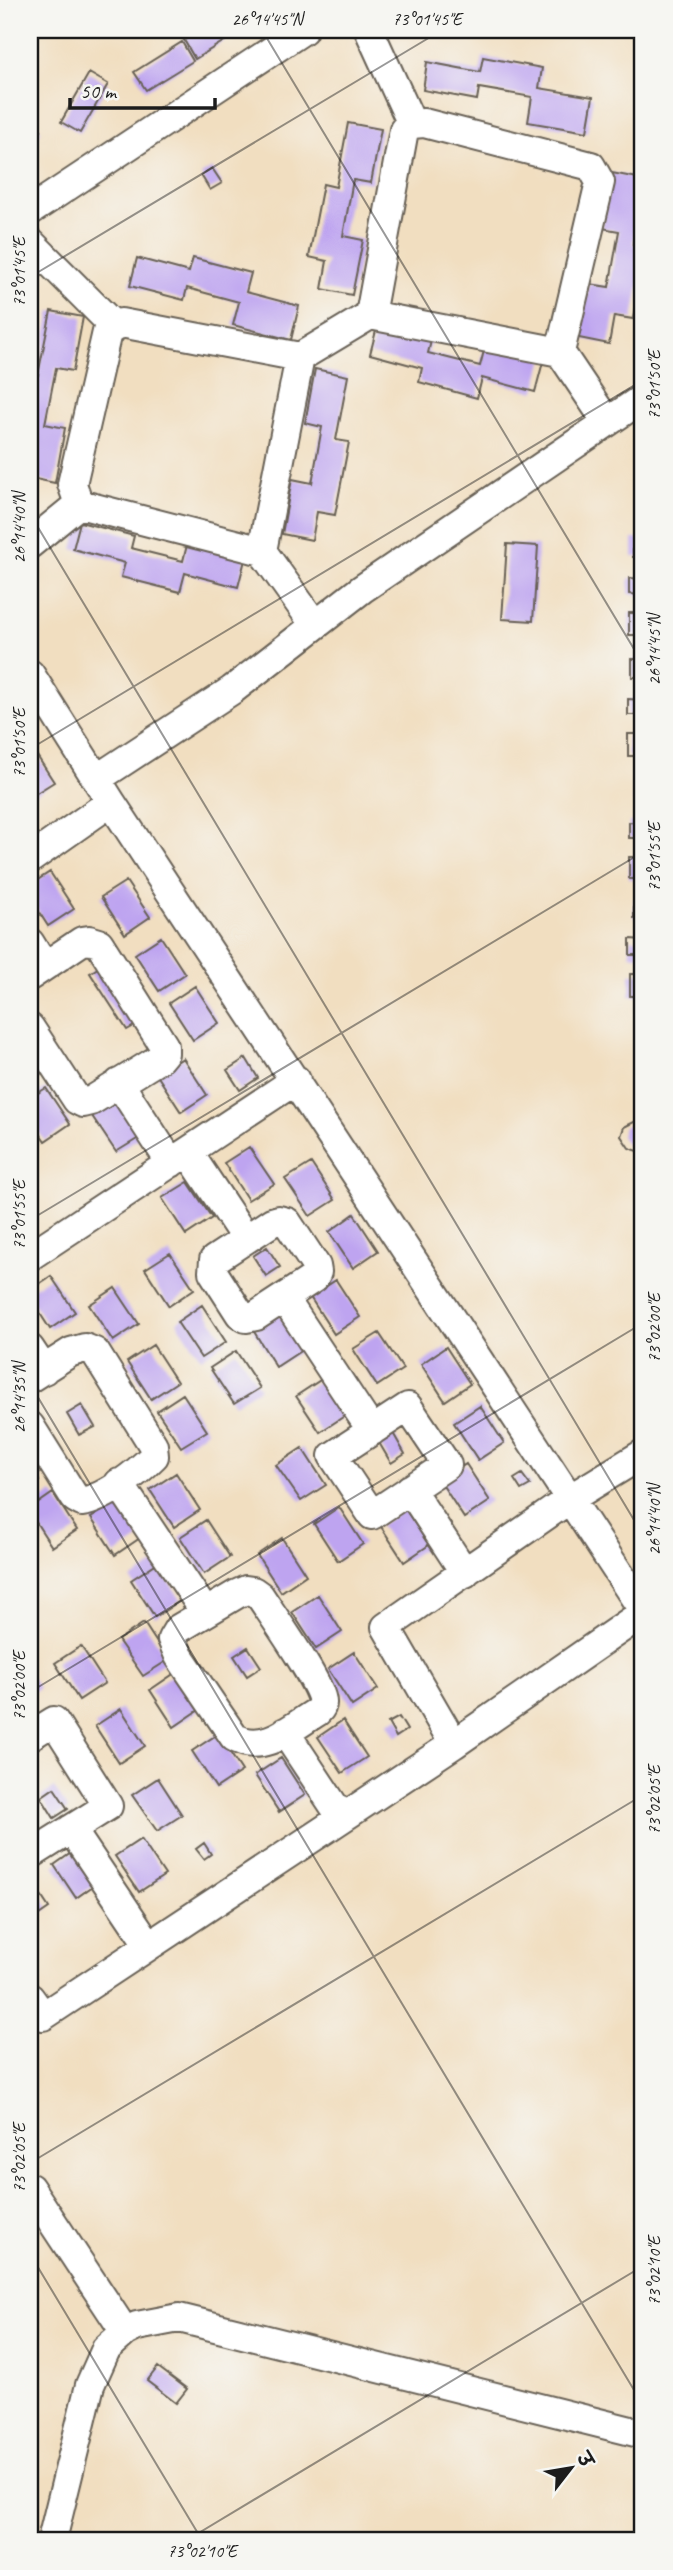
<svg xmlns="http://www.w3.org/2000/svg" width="673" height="2570" viewBox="0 0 673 2570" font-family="Caveat,'Playpen Sans Deva',sans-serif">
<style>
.building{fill:#bea4f0}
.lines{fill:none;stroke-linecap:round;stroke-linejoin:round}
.minor-casing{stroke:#676055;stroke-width:32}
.minor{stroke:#fff;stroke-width:28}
.ticks{fill:none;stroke:#1c1c1c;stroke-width:2;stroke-opacity:0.45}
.neatline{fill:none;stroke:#1c1c1c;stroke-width:2.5}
.ticks-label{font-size:18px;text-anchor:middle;fill:#1c1c1c}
</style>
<rect width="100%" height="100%" fill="#f6f6f2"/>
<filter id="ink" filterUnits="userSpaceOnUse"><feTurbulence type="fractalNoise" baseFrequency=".0143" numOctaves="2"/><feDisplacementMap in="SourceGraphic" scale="14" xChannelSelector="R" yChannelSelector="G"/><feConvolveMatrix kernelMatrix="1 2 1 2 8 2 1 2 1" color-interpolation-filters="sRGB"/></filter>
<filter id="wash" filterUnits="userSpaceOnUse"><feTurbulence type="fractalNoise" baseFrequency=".00686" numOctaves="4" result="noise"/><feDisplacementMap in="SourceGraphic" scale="28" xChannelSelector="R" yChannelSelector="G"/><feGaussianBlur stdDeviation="1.57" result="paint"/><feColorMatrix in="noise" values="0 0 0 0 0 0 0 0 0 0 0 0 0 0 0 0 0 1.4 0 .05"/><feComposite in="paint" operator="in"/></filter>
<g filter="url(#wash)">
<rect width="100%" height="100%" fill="#f1dec0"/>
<g id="blocks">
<path class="building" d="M201,30H242L195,59L184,40Z
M182,42L193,61L146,90L134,72Z
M483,57L542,68L539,88L593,97L587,132L528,122L532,97L479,88L477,100L423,90L427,62L480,72Z
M89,73L108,84L80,133L61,122Z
M348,123L381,129L371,183L353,180L343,236L363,240L352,295L322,289L327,261L309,257L323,184L336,187Z
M30,124L41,130L30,153Z
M212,168L222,183L210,190L201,175Z
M612,173L643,179L633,244L643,246V262L633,319L614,316L609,344L579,338L589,284L609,287L619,231L602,228Z
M137,258L189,272L193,258L251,273L246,292L299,306L291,340L233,325L239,302L187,288L184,300L130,286Z
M51,311L83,317L73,371L56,368L45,424L65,428L55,483L30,478V374L38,375Z
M377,327L431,341L428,353L480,366L486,343L544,358L535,392L482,378L477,398L419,382L422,368L370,354Z
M315,369L348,376L336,440L349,442L335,515L317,512L312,540L282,534L292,479L312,483L322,427L305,423Z
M80,522L134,536L131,548L183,561L189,537L247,552L238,587L185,573L180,592L121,577L125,563L73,549Z
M633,539H643V557H633Z
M507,544L538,546L533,621L502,619Z
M629,578L643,579V595L629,594Z
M629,613H643V635H629Z
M632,659H643V677H632Z
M628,699L643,700V715H628Z
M628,734H643V756H628Z
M30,745L54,782L30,797Z
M633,782H643V801H633Z
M629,822L643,823V838H629Z
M629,857H643V879H629Z
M50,872L74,909L48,926L30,898V885Z
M126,881L150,917L125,934L101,897Z
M634,899H643V918H634Z
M161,937L185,974L159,991L135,954Z
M630,939L643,940V955H630Z
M104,964L141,1022L127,1030L90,973Z
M630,974H643V996H630Z
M195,986L219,1023L193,1040L169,1003Z
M183,1058L207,1095L181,1112L157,1075Z
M246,1058L258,1078L240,1090L227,1070Z
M46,1088L70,1124L45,1141L30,1119V1098Z
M118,1099L142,1136L116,1152L92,1116Z
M638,1120L643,1122V1149L638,1151L629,1148L621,1136L624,1127Z
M249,1147L274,1184L248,1200L224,1163Z
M311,1163L335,1200L310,1216L285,1179Z
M188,1182L212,1218L186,1235L162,1198Z
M354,1214L378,1251L353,1268L329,1232Z
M267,1247L280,1267L266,1276L253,1256Z
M170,1253L194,1289L169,1306L145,1269Z
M51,1276L75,1312L50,1329L30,1298V1290Z
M336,1280L360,1317L334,1334L310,1297Z
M115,1288L139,1324L113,1341L89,1305Z
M202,1305L226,1342L201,1358L177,1322Z
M278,1313L302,1350L276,1367L253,1330Z
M379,1333L403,1369L377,1386L353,1349Z
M153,1345L177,1382L151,1399L127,1362Z
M446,1347L470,1384L445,1401L421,1364Z
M236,1351L260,1388L234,1404L210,1368Z
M322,1379L346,1415L320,1432L296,1396Z
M183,1394L207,1431L181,1447L157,1411Z
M82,1405L95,1427L79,1435L67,1414Z
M480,1406L504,1443L478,1460L454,1423Z
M393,1433L405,1454L391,1463L378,1441Z
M302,1448L326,1485L301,1501L276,1465Z
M466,1464L490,1501L464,1518L440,1481Z
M30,1467L39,1481L30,1487Z
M176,1473L200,1510L174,1527L150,1490Z
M522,1474L530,1485L521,1490L514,1479Z
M53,1493L77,1530L52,1547L30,1513V1509Z
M117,1502L140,1538L115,1555L91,1518Z
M339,1507L363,1544L338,1561L314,1524Z
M405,1509L429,1545L404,1562L380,1525Z
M206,1520L230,1557L204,1574L180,1537Z
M282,1538L306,1575L281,1592L257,1555Z
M157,1563L181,1600L155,1617L131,1580Z
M318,1595L342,1632L316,1649L292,1612Z
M144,1623L168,1660L143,1676L118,1640Z
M81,1646L105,1683L79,1700L55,1663Z
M248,1647L261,1667L247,1676L234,1656Z
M354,1652L378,1689L352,1706L328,1669Z
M175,1673L199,1710L174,1727L150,1690Z
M30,1675L39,1688L30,1694Z
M121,1709L145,1746L119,1763L95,1726Z
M399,1717L407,1730L396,1737L388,1723Z
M343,1720L367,1757L342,1773L318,1737Z
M218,1734L242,1771L216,1788L192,1751Z
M281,1758L305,1795L279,1812L255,1775Z
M158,1778L182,1815L157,1831L132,1795Z
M54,1788L68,1809L54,1818L41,1797Z
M141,1839L165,1875L139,1892L115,1856Z
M204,1843L211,1854L204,1859L196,1849Z
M74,1851L97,1883L76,1898L54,1865Z
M30,1879L49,1908L30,1921Z
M158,2367L187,2389L176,2403L147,2381Z"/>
</g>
</g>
<g filter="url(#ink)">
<use href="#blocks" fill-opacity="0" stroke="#676055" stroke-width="2"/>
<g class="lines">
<defs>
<path id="minor" d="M369,30L412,124
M30,211L303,30
M30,242L115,327
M370,315L560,352
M30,544L79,504
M262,551L79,504L72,484L107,332L121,323L300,357
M315,625L262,551L300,357L370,315L404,130L412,124L424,123L591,166L600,182L560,352L607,422
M30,674L111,802L643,1610
M98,778L232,690L362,589L643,398
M30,859L111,802
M30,943L44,966
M30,976L82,941L89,940L99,943L164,1046V1053L159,1059L91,1101L83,1103L77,1100L30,1028
M119,1083L171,1163
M188,1152L246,1239
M279,1220L287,1222L316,1266L317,1272L314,1278L256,1316L246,1318L240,1314L213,1272L214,1260L272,1222Z
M30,1256L296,1080
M284,1298L372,1431
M30,1349L44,1370
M30,1378L71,1352L85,1348L95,1352L153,1445L154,1456C137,1473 106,1498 82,1502L75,1498L30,1426
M408,1407L447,1465L372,1515L333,1456Z
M119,1483L205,1612
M410,1489L465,1573
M246,1590L253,1591L260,1596C271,1613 324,1688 322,1703C322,1708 320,1709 317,1712C292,1727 263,1755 234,1737L179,1656L172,1639L178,1629L237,1594Z
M285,1732L342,1818
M30,1736L54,1721L108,1806L30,1855
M454,1744L643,1613
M71,1829L149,1945
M30,1998L43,2016L454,1744L386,1627L571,1498L643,1454
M30,2188L125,2332
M52,2540L90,2385L106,2349L125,2332L137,2326L179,2318L643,2434"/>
</defs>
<use href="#minor" class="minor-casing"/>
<use href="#minor" class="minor"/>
</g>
</g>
<path class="ticks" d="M262,30L643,664M30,277L442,30M30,514L643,1535M30,749L643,380M30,1220L643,852M30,1384L643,2405M30,1692L643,1323M30,2163L643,1795M30,2254L202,2540M187,2540L643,2266"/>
<rect width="673" height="2570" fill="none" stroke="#f6f6f2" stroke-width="77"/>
<g transform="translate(571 2468) rotate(59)" stroke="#f6f6f2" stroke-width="5" paint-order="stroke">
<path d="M0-5L12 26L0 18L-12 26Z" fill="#1c1c1c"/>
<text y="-10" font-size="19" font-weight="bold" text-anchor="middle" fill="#1c1c1c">उ</text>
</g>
<path d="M70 98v10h145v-10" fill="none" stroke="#1c1c1c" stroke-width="3.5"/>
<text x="80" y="98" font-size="21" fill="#1c1c1c" stroke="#f6f6f2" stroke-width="5" paint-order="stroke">50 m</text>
<rect x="38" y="38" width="596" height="2494" class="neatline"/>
<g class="ticks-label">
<text x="267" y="25">26°14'45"N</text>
<text x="427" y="25">73°01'45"E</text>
<text transform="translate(19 272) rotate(-90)" y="6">73°01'45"E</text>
<text transform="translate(654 385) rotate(-90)" y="6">73°01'50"E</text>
<text transform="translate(19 528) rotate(-90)" y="6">26°14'40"N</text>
<text transform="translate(654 650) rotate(-90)" y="6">26°14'45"N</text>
<text transform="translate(19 743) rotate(-90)" y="6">73°01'50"E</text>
<text transform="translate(654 857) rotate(-90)" y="6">73°01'55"E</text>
<text transform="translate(19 1215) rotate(-90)" y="6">73°01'55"E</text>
<text transform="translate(654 1328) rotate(-90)" y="6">73°02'00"E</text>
<text transform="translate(19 1398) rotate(-90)" y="6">26°14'35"N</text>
<text transform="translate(654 1520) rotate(-90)" y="6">26°14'40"N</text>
<text transform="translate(19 1686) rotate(-90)" y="6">73°02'00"E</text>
<text transform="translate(654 1800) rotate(-90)" y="6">73°02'05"E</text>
<text transform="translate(19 2158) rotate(-90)" y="6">73°02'05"E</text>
<text transform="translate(654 2271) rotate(-90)" y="6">73°02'10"E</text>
<text x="202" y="2557">73°02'10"E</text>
</g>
</svg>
